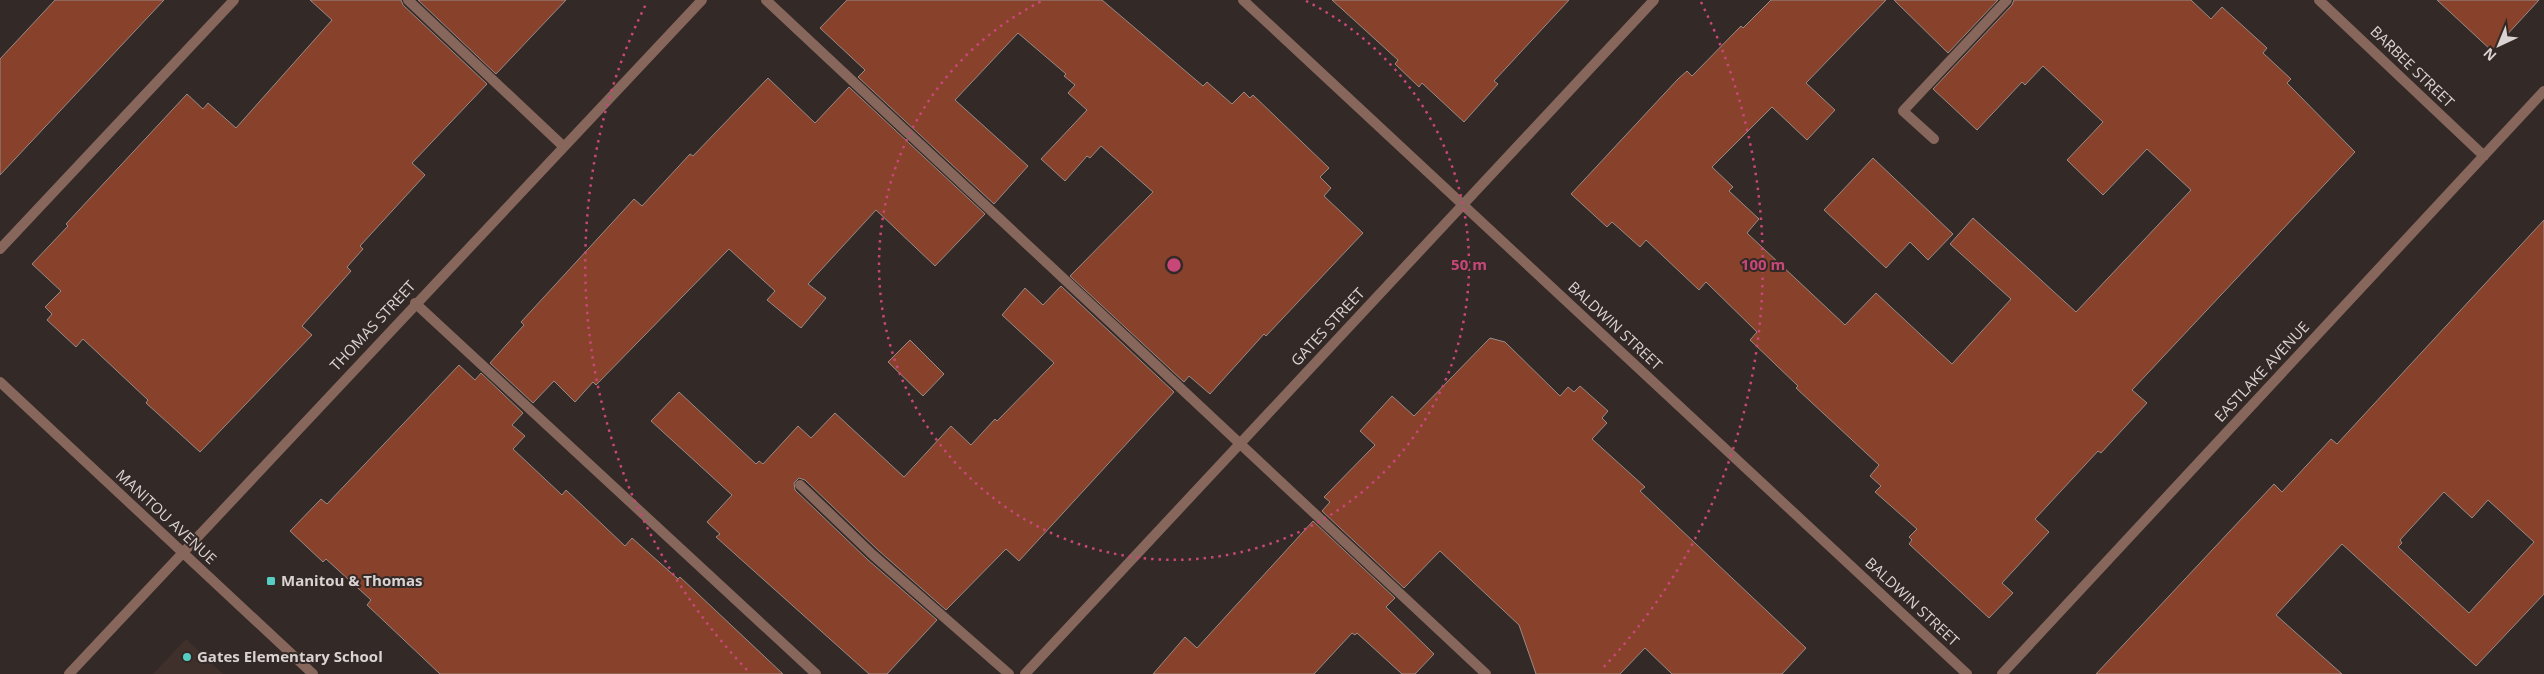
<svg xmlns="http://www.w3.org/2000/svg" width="2544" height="674" viewBox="0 0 2544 674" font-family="'Open Sans',sans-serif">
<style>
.built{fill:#40302b}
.building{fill:#88412b;stroke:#978b87;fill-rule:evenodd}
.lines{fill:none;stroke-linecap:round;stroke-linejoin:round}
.lane{stroke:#87665b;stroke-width:10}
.street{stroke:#87665b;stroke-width:10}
.ring{fill:none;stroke:#c84779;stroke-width:2.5;stroke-dasharray:2.5 5}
.poi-dot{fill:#56cec3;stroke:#332926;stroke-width:2}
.labels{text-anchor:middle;stroke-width:4;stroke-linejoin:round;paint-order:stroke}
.street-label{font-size:15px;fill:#dad3d2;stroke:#332926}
.poi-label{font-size:15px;font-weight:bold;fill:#dad3d2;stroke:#332926;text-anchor:start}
.centre{fill:#c84779;stroke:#332926;stroke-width:2.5}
.ring-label{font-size:15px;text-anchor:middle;font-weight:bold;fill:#c84779;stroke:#332926;stroke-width:4;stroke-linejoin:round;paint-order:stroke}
</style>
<rect width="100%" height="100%" fill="#332926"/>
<path class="built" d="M186,639L223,674H153Z"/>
<path class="building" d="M55,0H164L0,175V59Z
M310,0H401L403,5L487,84L412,163L425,175L360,246L363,249L347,267L351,271L302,326L312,335L200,452L146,403L148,400L83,339L76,347L47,320L52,314L45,307L61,291L32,264L68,226L66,224L187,94L203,109L208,103L236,128L332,20Z
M418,0H566L496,74Z
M847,0H1102L1203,86L1207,82L1232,104L1244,92L1250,98L1253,95L1329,168L1320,177L1331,188L1324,196L1363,233L1266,336L1264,334L1210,394L1189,376L1184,382L1070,276L1153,192L1101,146L1090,158L1087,156L1065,181L1041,159L1087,110L1068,93L1075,85L1064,76L1066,74L1018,33L955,100L1028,166L994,204L858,77L865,70L820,28Z
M1332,0H1569L1494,81L1498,84L1464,122L1422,83L1419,87L1395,64L1398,60Z
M1771,0H1886L1806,83L1835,110L1807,140L1772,107L1712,167L1733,187L1729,191L1759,219L1747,233L1845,325L1876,293L1952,364L2011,299L1950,244L1973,218L2076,312L2191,190L2147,149L2103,195L2067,160L2103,122L2043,66L2025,85L2022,82L1977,130L1933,89L2012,5L2014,0H2191L2211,19L2222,7L2267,48L2263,53L2291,79L2287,83L2355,152L2132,390L2147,403L2101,453L2098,451L2035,519L2049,532L2002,583L2013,593L1989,618L1909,544L1912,540L1909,537L1917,529L1875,492L1881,486L1870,476L1879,465L1796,388L1798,386L1750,340L1757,332L1706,282L1699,290L1646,240L1640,247L1612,222L1607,227L1571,194L1678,79L1687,71L1692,76L1741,26L1743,28Z
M1894,0H1998L1948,53Z
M2437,0H2539L2492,51Z
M768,78L815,123L849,87L985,214L935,266L876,210L808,284L826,298L801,328L767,300L775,291L729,249L596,385L593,382L575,402L554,381L533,403L490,363L524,325L521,322L634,199L642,206L690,154L693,156Z
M1873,158L1953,234L1928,260L1910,242L1886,268L1824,210Z
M2544,220V594L2476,666L2342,544L2276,615L2342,674H2096L2274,484L2282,492L2331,439L2337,444ZM2444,492L2472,518L2488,500L2534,542L2469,613L2398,547L2402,543L2400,540Z
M1061,286L1174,392L1019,561L1006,549L946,610L878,550L805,480L799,478L794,483L795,490L868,560L937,620L887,674H869L716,537L720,534L707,522L732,495L651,421L679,392L756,464L759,461L763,464L798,426L811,438L835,413L904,477L951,426L971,445L995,419L997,421L1054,363L1002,315L1025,288L1043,305Z
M1490,338L1505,342L1560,396L1568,387L1574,392L1580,386L1608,411L1602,418L1607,423L1592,439L1645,487L1640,491L1806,648L1782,674H1672L1645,648L1620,674H1536L1519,625L1440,551L1404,588L1322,511L1330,502L1324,497L1375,445L1360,431L1392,396L1414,416Z
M910,340L944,374L923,396L888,362Z
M459,365L475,380L481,373L523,413L512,425L525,436L513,449L562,495L566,490L625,546L632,538L678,579L680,577L783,674H440L367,605L371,600L326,559L323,562L290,531L321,499L327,504Z
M1313,521L1395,598L1386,607L1434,654L1415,674H1402L1357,633L1355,635L1352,633L1314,674H1153L1185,637L1197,648Z"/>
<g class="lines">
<path class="lane" d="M408,0L563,146
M766,0L1486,674
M1934,139L1903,111L2007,0
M0,249L234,0
M415,303L816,674
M800,485L873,555L1009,674"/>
<path class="street" d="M1243,0L1967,674
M2319,0L2484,156
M0,382L313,674
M69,674L702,0
M1025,674L1654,0
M2002,674L2544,91"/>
</g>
<g class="ring">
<path d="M1306 1A295 295 0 1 1 1042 1"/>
<path d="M747 670A589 589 0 0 1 647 2M1701 2A589 589 0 0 1 1601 670"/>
</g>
<g class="poi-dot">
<rect x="266" y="576" width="10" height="10" rx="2.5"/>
<circle cx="187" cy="657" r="5"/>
</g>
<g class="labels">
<g class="street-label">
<text transform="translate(2412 67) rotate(44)" y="5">BARBEE STREET</text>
<text transform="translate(373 326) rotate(-47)" y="5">THOMAS STREET</text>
<text transform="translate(1615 326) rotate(43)" y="5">BALDWIN STREET</text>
<text transform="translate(1328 327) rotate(-47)" y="5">GATES STREET</text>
<text transform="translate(2262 372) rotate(-47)" y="5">EASTLAKE AVENUE</text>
<text transform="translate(166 517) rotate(43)" y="5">MANITOU AVENUE</text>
<text transform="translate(1912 602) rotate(43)" y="5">BALDWIN STREET</text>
</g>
<g class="poi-label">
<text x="281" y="586">Manitou &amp; Thomas</text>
<text x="197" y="662">Gates Elementary School</text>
</g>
</g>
<circle cx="1174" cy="265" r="8" class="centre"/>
<g class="ring-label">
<text x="1469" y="270">50 m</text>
<text x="1763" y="270">100 m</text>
</g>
<g transform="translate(2499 45) rotate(224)" stroke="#332926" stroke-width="4" paint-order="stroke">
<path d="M0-4L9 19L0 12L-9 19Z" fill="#dad3d2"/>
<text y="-8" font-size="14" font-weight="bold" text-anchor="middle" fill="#dad3d2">N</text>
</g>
</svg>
